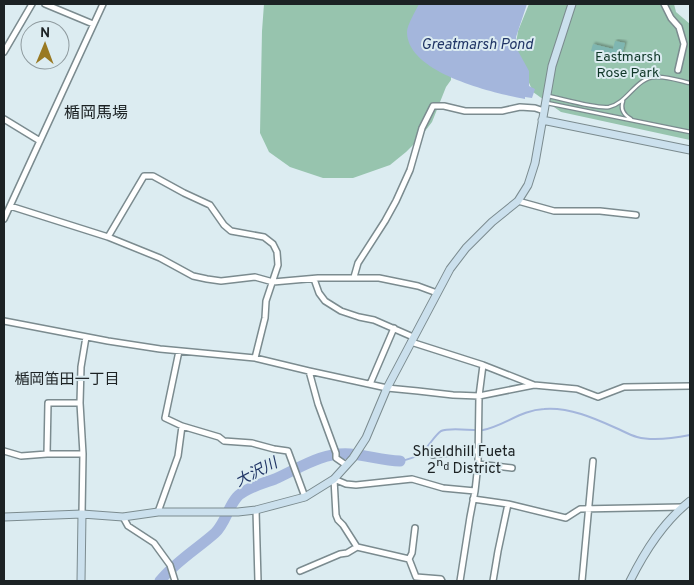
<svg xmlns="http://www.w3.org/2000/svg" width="694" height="585" viewBox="0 0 694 585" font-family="Overpass,'Noto Sans JP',sans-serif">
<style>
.green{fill:#97c4ae}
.water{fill:#a4b6dc}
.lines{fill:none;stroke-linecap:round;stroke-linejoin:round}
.stream{stroke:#a4b6dc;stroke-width:2}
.river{stroke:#a4b6dc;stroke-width:11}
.building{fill:#7fb6b1;filter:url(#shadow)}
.lane-casing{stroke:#7b8b8f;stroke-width:5}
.street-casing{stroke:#7b8b8f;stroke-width:8}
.secondary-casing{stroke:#7b8b8f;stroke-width:9}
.lane{stroke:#fff;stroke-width:2.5}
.street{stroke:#fff;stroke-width:5}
.secondary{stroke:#cbe0ed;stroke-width:7}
.labels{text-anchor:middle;stroke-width:4;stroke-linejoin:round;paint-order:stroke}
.park-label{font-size:14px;fill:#103728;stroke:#dcecf1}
.water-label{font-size:15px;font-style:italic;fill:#213666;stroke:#dcecf1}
.neighbourhood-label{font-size:15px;fill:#1c2224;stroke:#dcecf1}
.quarter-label{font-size:16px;fill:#1c2224;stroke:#dcecf1}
</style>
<defs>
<filter id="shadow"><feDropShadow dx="2" dy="-2" stdDeviation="1" flood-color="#0004"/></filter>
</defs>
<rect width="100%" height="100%" fill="#dcecf1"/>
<path class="green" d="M264,4H449L451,53V80L446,87L432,122L419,139L406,152L390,165L353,178H323L290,167L269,152L260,133L262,31Z
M529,4H674L676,12L690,24V58L689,63L690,64V140L561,112L533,92L515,50L518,31Z"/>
<path class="water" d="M419,4H527L516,37L518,51L529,71V86L535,89L532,98L525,97V99C493,93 407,73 407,32C407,25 416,10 419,4Z"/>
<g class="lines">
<path class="stream" d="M400,461C416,458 421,455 431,442C434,438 437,434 441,431C450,427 472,431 483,430C504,426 521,410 544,409C569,407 594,418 616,428C623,431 630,435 637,437C652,441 675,438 690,435"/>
<path class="river" d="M160,581C175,562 197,549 215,533C225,524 228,507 237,497C245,488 264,483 275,479C300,468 322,452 350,454C367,455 383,461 400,461"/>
</g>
<path class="building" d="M615,41L625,43L621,58L591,51L593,44L613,49Z"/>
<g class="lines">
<defs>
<path id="lane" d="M548,96C563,99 596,109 609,107C628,103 636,77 656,77C667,76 680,81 690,83
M623,101C620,109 624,115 631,119
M547,103L690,132"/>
<path id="street" d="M45,4L93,24
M664,4L671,18L679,27L684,44L678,70
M4,52L32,4
M4,119L40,141
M518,201L554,211H600L636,215
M10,206L108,237L160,258L193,276L207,279L221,281L255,277L273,282L318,278H379L418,286L437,293
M4,219L103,4
M108,237L144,176H153L184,193L210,205L224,225L231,231L264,237L273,244L277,252L278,265L266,301L265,318L255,358
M354,277L358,263L385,221L396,201L410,170L422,128L433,106H444L465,111H502L520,107L535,108L544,111
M314,279L319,293L325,301L341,311L359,317L374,320L413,337
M4,321L108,341L160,349L255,358L309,371L387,388L418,391L453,395L479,396L534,385
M411,342L483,365L534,385L577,389L598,397L624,387L690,386
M179,351L165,418L182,426L219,437L224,441L252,443L274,449L288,451L305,497
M309,371L318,404L336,453V458L346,465
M370,384L394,328
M4,451L21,456L47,454H83
M47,454L48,403H80
M433,455L463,451H478
M478,464L512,468
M473,499L508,504L498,551L493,581
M508,504L566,518L580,509L682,507
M256,510L258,581
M158,512L178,456L182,426
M82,514L83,454L80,403L81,367L86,337
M123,517L128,526L154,543L170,565L175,581
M409,559L412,553L415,528
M300,571L340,554L347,553L357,547
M442,581L441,579L416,577L409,559L357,547L343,525L338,520L336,515L334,479L346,484L356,485L412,479L443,488L475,491
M460,581L470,517L475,491L478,464L479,396L483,365
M582,581L593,461"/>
<path id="secondary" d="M542,120L690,150
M4,517L82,514L123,517L158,512H238L256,510L305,497L334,479L353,458L366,438L387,388L450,269L466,248L492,222L518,201L528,185L535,163L552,66L572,4
M81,581L82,514
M630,581C645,551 663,522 690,501"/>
</defs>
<use href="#lane" class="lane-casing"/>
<use href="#street" class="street-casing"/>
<use href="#secondary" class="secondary-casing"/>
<use href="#lane" class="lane"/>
<use href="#street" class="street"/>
<use href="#secondary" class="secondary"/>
</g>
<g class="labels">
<g class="park-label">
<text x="628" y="61">Eastmarsh<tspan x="628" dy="16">Rose Park</tspan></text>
</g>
<g class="water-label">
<text x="477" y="49">Greatmarsh Pond</text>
<text transform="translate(256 472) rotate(-27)" y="5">大沢川</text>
</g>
<g class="neighbourhood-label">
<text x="67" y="384">楯岡笛田一丁目</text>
<text x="464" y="456">Shieldhill Fueta<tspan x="464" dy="17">2ⁿᵈ District</tspan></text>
</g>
<g class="quarter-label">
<text x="96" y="118">楯岡馬場</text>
</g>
</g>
<rect width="694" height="585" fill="none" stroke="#1c2224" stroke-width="10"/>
<g transform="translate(45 45) rotate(1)"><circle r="24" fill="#dcecf1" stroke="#8f9b9f"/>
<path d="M0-4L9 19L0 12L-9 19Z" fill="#997922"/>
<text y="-8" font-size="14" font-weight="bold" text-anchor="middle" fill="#1c2224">N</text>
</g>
</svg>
